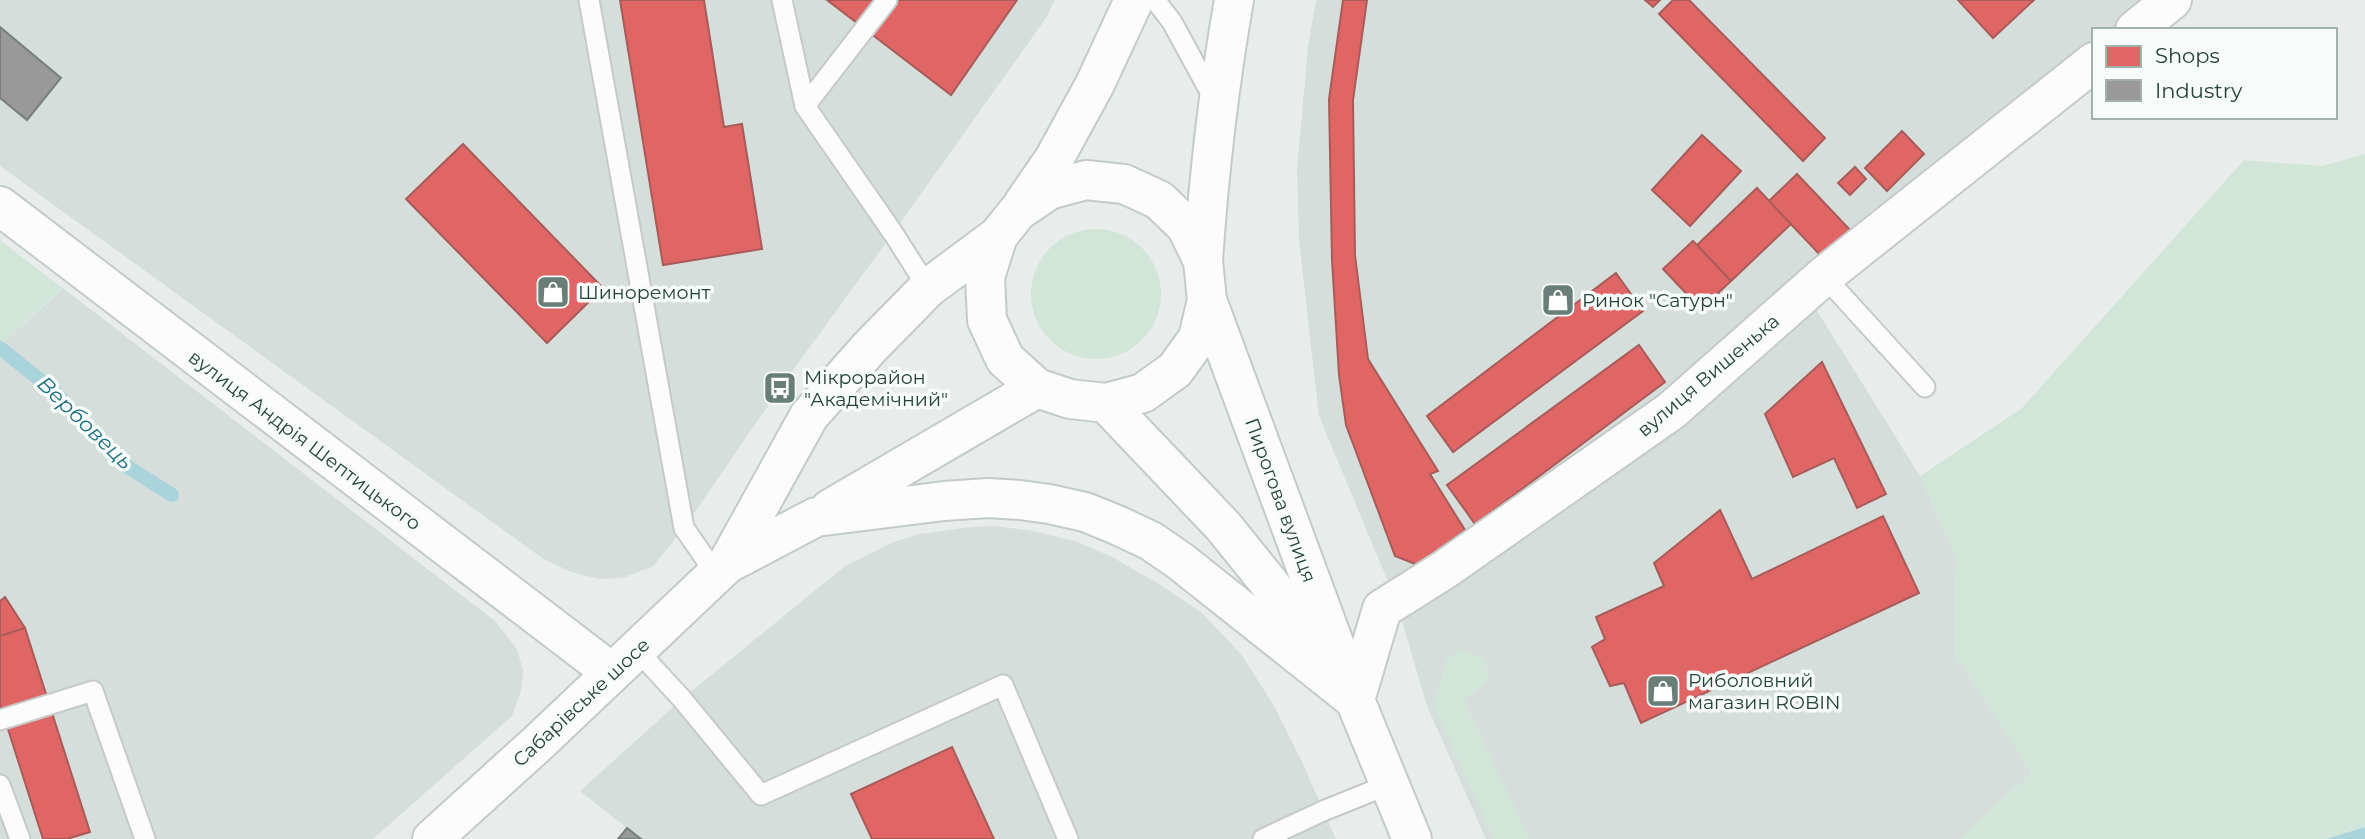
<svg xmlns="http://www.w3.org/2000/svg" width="2365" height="839" viewBox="0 0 2365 839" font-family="Montserrat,sans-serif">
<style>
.built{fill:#d6dedb}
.green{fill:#d1e6d8}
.water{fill:#a9d4db}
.shops{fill:#e06666;stroke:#a85b59;stroke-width:2}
.industry{fill:#999;stroke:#767f7c;stroke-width:2}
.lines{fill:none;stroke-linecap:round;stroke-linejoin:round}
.stream{stroke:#a9d4db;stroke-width:14}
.lane-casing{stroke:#c5cac8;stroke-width:23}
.street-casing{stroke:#c5cac8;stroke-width:42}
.secondary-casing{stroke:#c3cbc8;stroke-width:42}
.lane{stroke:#fcfcfc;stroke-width:19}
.street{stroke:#fcfcfc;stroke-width:38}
.secondary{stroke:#fcfcfc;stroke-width:38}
.labels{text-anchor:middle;stroke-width:7;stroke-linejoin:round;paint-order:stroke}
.poi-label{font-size:19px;fill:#24423a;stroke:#f7fbf9;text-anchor:start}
.street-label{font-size:19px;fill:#24423a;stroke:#f7fbf9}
.water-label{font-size:21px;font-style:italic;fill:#1c6f80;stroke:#f7fbf9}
</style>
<rect width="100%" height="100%" fill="#e8edeb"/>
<path class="built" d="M0,0H1055L1046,18L893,233L780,388L684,528L653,566L623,578L599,579L571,572L542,558L0,166Z
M1316,0H2173L2136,30H2094V63L1806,293L1920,476L1956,557L1955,654L2032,773L1959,839H1486L1427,706L1396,601L1319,416L1299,240L1297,170L1308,47Z
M63,288L495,621L517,649L523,670L521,691L512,716L373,839H0V346Z
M995,526L1033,531L1075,541L1112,557L1159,584L1201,612L1241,654L1273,704L1303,764L1336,839H641L580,791L682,699L845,566L894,542L920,534L970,527Z"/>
<path class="green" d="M2365,154V827L2326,839H1959L2032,773L1955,654L1956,557L1920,476L2021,409L2244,160L2322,166Z
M1031 294a65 65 0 1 1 130 0a65 65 0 1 1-130 0Z
M0,240L62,288L0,346Z
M1461,649L1485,659L1489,678L1464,701L1530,839H1494L1434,706L1446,660Z"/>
<path class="water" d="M2365,827V839H2326Z"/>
<path class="shops" d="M620,0H704L724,127L742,124L762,249L663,265Z
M827,0H1017L951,95Z
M1343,0H1367L1353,100L1355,255L1368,359L1438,471L1430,474L1465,530L1418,565L1395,556L1346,425L1339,375L1332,260L1329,99Z
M1645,0H1660L1653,7Z
M1673,0H1689L1825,138L1803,161L1659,14Z
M1958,0H2034L1993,38Z
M1902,131L1924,154L1887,191L1865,168Z
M1702,135L1741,171L1690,226L1652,190Z
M463,144L603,288L547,343L406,199Z
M1855,167L1866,179L1850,195L1838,183Z
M1797,174L1851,231L1823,258L1769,201Z
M1757,188L1791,224L1731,281L1697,245Z
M1693,241L1731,281L1701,309L1663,269Z
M1616,273L1643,311L1453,452L1427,416Z
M1639,345L1665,382L1475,524L1447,485Z
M1822,362L1886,494L1857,508L1834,458L1793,477L1765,414Z
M1720,510L1752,579L1883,516L1919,593L1641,723L1624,683L1610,686L1592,647L1605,639L1596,617L1664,586L1654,563Z
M5,597L25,628L0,636V601Z
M25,628L90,832L67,839H43L0,704V636Z
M952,747L994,839H872L851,794Z"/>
<path class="industry" d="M0,27L61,78L27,120L0,98Z
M627,828L641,839H618Z"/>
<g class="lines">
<path class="stream" d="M0,348L54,391L120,462L172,495"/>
<defs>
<path id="lane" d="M589,0L684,528L716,574
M782,0L805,106
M887,0L805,106L893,233L928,288
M1155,0L1172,22L1214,99
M1824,276L1925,387
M637,650L682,699L761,795L1003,685L1068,839
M0,720L93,691L145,839
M0,785L20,839
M1263,839L1323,811L1390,784"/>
<path id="street" d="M2135,30L2172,0
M1355,700L1382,609L1444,570L1671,411L1824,276L2094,62"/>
<path id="secondary" d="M1023,204L1054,159L1095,84L1134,0
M0,206L611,672
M1203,261C1209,173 1219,86 1234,0
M1207,300L1355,700L1412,839
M1106,403L1223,526L1273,588L1322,656
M830,509L1037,388
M727,564L809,416L870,347L928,288L998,236L1018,211L1049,190L1086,180L1124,184L1159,200L1186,226L1203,261L1207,300L1198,338L1175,370L1143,393L1106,403L1070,399L1037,388L1005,359L987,320L985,277L998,236
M432,839L537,744L727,564L816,517L944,501L988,498L1020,500L1049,504L1085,512L1117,525L1151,541L1180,561L1355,700"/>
</defs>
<use href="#lane" class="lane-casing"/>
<use href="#street" class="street-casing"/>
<use href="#secondary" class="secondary-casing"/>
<use href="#lane" class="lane"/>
<use href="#street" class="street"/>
<use href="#secondary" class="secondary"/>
</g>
<defs>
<symbol id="shop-square" viewBox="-11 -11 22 22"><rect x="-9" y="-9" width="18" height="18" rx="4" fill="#697e78" stroke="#f7fbf9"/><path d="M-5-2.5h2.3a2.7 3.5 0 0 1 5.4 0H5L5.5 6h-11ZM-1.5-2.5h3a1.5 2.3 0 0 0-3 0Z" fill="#fff"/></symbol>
<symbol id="bus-square" viewBox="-11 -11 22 22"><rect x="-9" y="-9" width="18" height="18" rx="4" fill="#697e78" stroke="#f7fbf9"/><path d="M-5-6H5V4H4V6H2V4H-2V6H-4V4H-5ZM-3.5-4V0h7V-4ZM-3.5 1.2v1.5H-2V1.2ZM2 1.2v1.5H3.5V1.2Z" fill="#fff"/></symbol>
</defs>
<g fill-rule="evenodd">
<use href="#shop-square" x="534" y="273" width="38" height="38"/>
<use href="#shop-square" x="1539" y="281" width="38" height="38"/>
<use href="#bus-square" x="761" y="369" width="38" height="38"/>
<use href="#shop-square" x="1644" y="672" width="38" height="38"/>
</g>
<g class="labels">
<g class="poi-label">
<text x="578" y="299">Шиноремонт</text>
<text x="1582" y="307">Ринок "Сатурн"</text>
<text x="804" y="384">Мікрорайон<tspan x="804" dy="22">"Академічний"</tspan></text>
<text x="1688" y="687">Риболовний<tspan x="1688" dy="22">магазин ROBIN</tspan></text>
</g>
<g class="street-label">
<text transform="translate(1708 375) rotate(-40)" y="7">вулиця Вишенька</text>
<text transform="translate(305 440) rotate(37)" y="7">вулиця Андрія Шептицького</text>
<text transform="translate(1281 500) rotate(70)" y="7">Пирогова вулиця</text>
<text transform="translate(581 702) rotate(-43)" y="7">Сабарівське шосе</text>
</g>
<g class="water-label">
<text transform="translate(85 423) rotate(44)" y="7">Вербовець</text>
</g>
</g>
<rect x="2092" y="28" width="245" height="91" fill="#f7fbf9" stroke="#a3b1ad" stroke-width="2"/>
<rect x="2106" y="46" width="35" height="21" fill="#e06666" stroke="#a3b1ad" stroke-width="2"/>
<text x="2155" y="63" font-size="21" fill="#24423a">Shops</text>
<rect x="2106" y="80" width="35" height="21" fill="#999999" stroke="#a3b1ad" stroke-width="2"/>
<text x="2155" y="98" font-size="21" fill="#24423a">Industry</text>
</svg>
